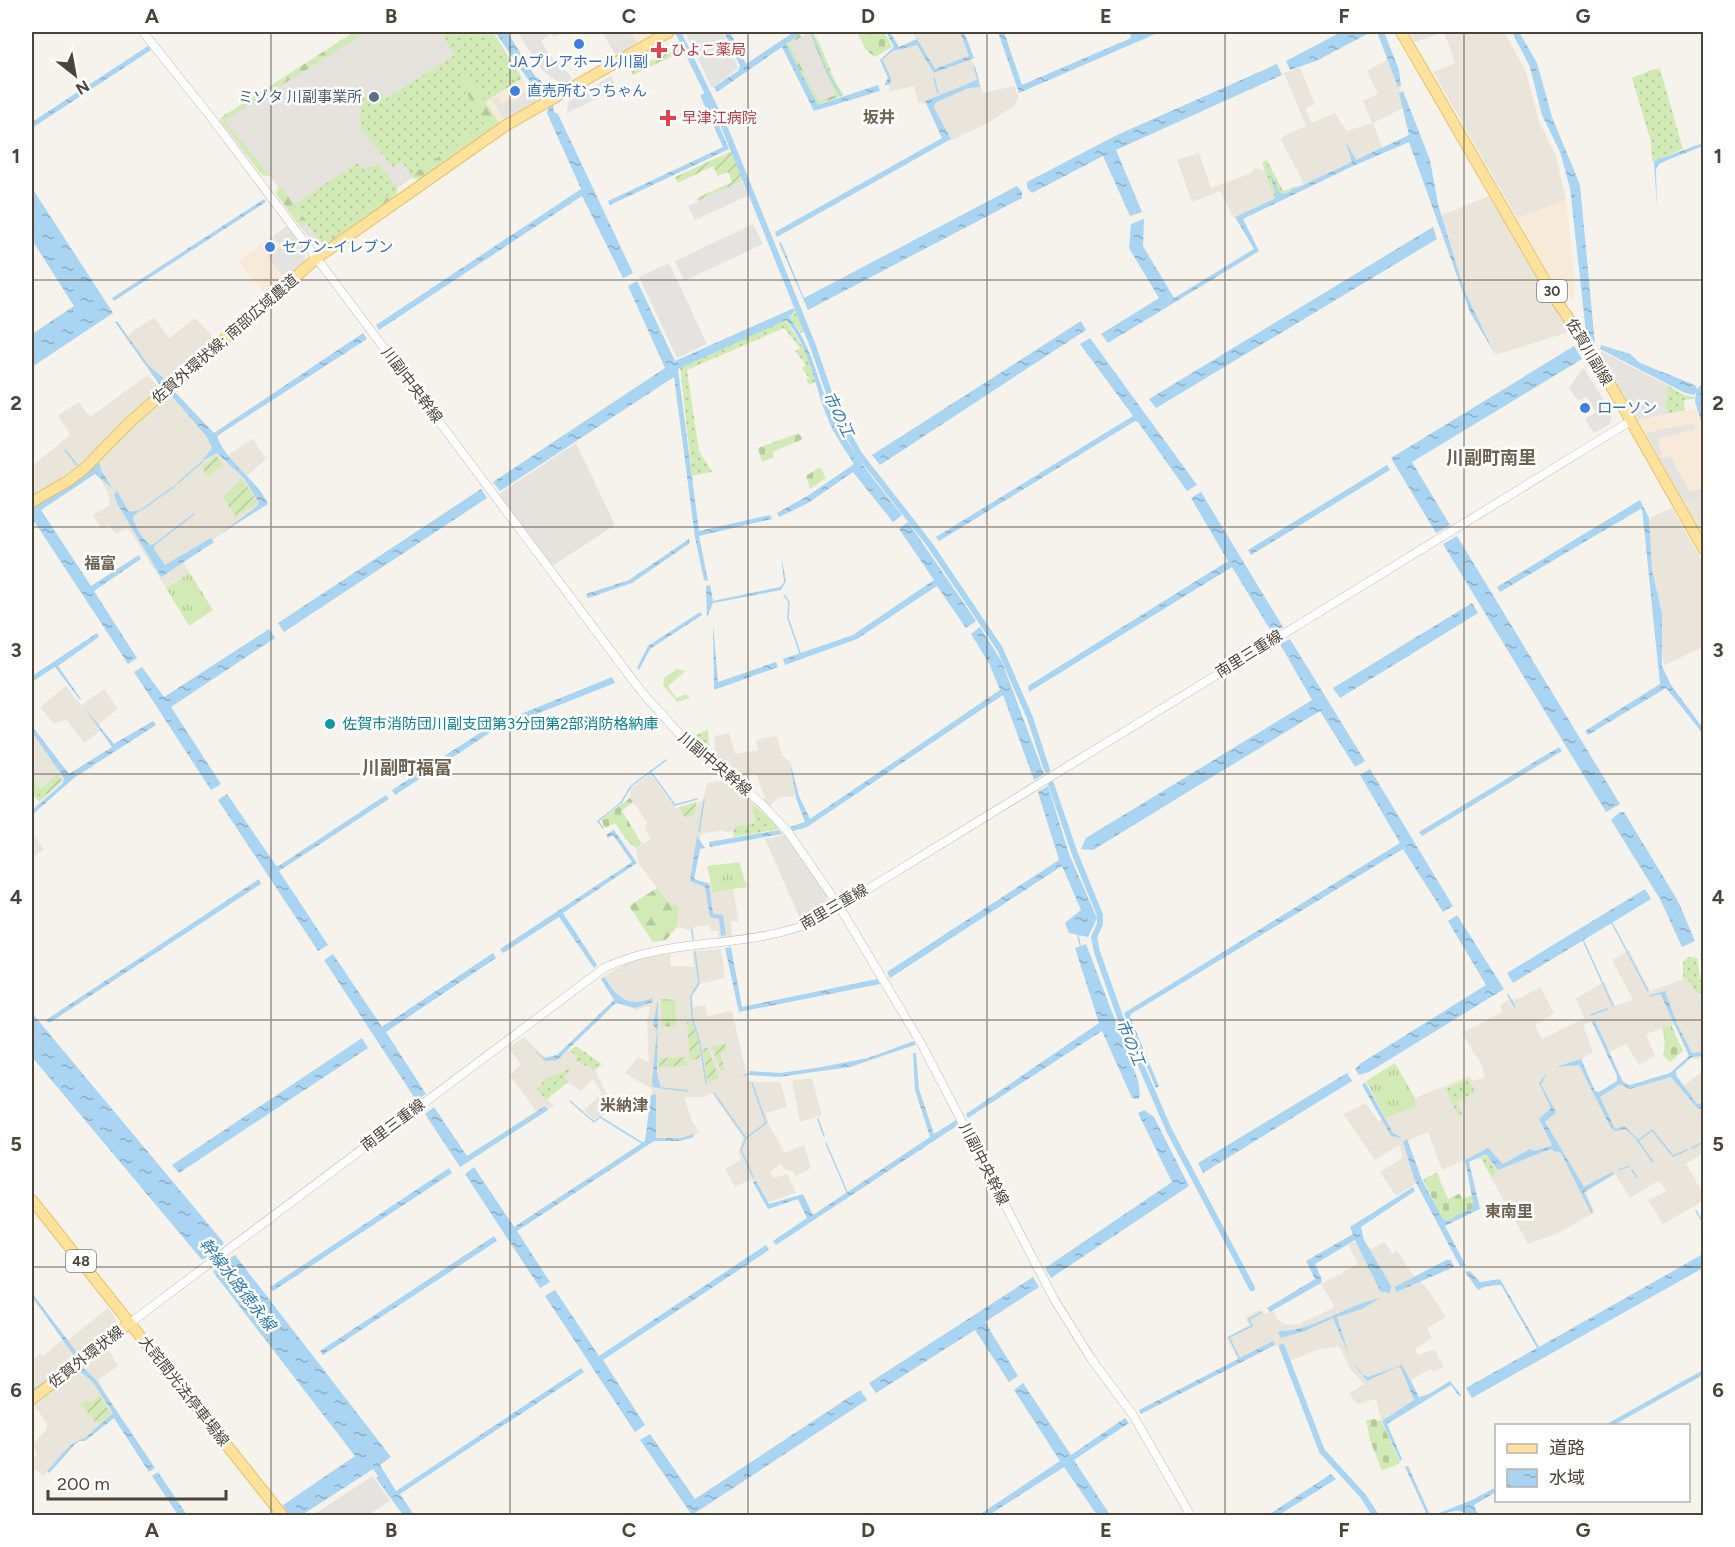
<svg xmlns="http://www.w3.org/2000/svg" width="1735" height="1547" viewBox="0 0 1735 1547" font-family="Figtree,'Noto Sans JP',sans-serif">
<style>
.residential{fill:#eae5da}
.commercial{fill:#f7ead8}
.industrial{fill:#e6e2dd}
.grass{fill:url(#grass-dots)}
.forest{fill:url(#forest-firs)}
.cemetery{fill:url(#cemetery-stones)}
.park{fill:url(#park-tufts)}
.garden{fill:url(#garden-furrows)}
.parking{fill:#e5e3e0}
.water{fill:url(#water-ripples)}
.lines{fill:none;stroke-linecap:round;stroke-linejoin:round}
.stream{stroke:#a9d4f2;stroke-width:1.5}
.canal{stroke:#a9d4f2;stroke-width:6}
.minor-casing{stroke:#c2bbae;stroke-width:9}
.major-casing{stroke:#e6c16a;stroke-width:12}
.minor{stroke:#fff;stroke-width:8}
.major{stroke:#ffe39c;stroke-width:10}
.grid{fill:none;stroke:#4b4439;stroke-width:1.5;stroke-opacity:0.55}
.shop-dot{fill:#3f7fe0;stroke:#fff;stroke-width:2}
.health-dot{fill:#e0444e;stroke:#fff;stroke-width:2}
.service-dot{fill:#5c6f8a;stroke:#fff;stroke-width:2}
.culture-dot{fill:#0f9aa8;stroke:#fff;stroke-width:2}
.labels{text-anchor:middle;stroke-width:5;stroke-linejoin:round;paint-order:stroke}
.shield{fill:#fff;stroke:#817c74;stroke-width:1.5}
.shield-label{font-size:14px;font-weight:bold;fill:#4b4439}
.health-label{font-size:15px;fill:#be3a42;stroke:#fff;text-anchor:start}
.shop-label{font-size:15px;fill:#366cbe;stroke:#fff;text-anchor:start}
.service-label{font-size:15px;fill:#4e5e75;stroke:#fff;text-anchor:end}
.street-label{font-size:15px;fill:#4b4439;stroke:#fff}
.culture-label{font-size:15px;fill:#0d838f;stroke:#fff;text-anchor:start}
.neighbourhood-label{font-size:16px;font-weight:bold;fill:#6e6250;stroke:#fff}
.water-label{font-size:16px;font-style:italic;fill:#2e7ab2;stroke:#fff}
.quarter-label{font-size:18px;font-weight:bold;fill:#6e6250;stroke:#fff}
.neatline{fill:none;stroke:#4b4439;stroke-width:2}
.grid-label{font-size:20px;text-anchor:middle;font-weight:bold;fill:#4b4439}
</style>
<defs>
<pattern id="grass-dots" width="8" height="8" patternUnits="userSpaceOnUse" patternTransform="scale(1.5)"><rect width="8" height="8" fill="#d2eab5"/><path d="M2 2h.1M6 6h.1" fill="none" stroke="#b6ca9c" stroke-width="1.8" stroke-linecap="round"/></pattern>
<pattern id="forest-firs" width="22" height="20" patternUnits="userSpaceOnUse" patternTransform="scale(1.5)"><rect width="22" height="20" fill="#d2eab5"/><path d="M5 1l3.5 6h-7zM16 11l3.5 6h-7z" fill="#b6ca9c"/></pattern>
<pattern id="cemetery-stones" width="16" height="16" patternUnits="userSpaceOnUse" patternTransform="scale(1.5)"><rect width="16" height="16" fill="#d2eab5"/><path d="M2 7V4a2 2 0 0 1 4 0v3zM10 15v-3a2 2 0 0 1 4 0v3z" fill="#b6ca9c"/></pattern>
<pattern id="park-tufts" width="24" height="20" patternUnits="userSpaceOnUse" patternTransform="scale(1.5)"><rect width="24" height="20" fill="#d2eab5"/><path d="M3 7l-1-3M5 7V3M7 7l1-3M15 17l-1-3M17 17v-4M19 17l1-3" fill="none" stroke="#b6ca9c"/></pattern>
<pattern id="garden-furrows" width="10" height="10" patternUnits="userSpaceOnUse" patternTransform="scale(1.5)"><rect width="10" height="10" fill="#d2eab5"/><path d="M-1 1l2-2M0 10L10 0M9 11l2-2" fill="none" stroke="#b6ca9c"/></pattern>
<pattern id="water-ripples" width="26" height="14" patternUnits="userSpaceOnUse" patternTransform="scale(1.5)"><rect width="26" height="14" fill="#a9d4f2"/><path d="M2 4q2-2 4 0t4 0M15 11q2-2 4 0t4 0" fill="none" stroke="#8caec5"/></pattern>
</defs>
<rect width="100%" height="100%" fill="#f6f3ec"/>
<path class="residential" d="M913,32H962L983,93L1014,86L1019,97L1014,106L986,124L950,141L929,104L918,102L914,86L889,92V78L881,59L917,41Z
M1444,32H1504L1526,72L1539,121L1556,156L1566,200L1517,218L1433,72L1455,63Z
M1388,59L1392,62L1405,107L1373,123L1383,150L1305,186L1280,138L1306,126L1284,73L1300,68L1315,104L1305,109L1312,123L1335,113L1347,131L1372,123L1363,101L1378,94L1367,71Z
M1199,153L1211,188L1249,174L1256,168L1265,171L1274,199L1235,217H1233L1220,191L1192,202L1177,160Z
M1489,196L1569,332L1496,355L1461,286L1440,216Z
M154,317L169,338L195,318L216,340L168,383L148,367L129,338V334Z
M148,375L160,389L114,431L83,463L32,497V466L70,435L58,415L79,402L90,417Z
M172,392L226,456L253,439L266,459L246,477L264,505L182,561L190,573L166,588L128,528L116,534L108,525L101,529L93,515L110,505L108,493L94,466L130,428Z
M1703,498V537L1685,504Z
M1672,508L1703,563V647L1664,665L1646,538L1651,517Z
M66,686L81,705L104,689L118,709L100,723L99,732L84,743L66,719L54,724L40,707Z
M32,730L68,777L47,795L32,778Z
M729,733L735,754L758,750L756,740L777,736L782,755L789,761L795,782L794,796L778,798L770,806L763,800L765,798L756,774L738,777L714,758L715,736Z
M650,774L676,808L703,801L707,783L727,780L757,807H753L755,823L734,827V831L724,832L723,830L701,834L693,880L711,883L713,892L733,889L739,921L731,922L732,936L719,937L718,931H712L708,925L694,927L693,931L677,927L679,906L668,902L639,864L636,848L651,839L645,829L647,822L630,798L631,788Z
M32,833L44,849L32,858Z
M721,949L725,978L701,983L692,996L693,1007L705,1005L707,1016L732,1011L748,1081L781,1083L787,1107L766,1113L769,1125L785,1153L804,1145L811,1168L796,1176L793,1171L784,1169L781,1164L770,1172L774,1178L787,1174L796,1193L766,1203L751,1179L735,1187L725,1169L740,1160L739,1150L743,1138L712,1093L703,1097H684L692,1121L700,1133L680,1140L652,1139V1089L625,1073L638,1057L649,1063L647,1022L650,1006L636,1010L616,997L603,977L625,964L646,957L671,954L670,966L694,967L692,951Z
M1629,950L1650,991L1687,978L1697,994L1703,993V1060L1702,1058L1692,1059L1675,1024L1646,1034L1655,1056L1639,1065L1626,1044L1610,1052L1592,1022L1583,1025L1593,1052L1582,1059L1587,1077L1596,1091L1600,1092L1618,1081L1630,1087L1672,1074L1682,1087L1703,1071V1153L1686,1164L1703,1193V1201L1663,1224L1648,1200L1667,1191L1658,1181L1630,1198L1615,1174L1586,1192L1595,1212L1559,1233L1528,1244L1481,1159L1464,1160L1442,1170L1428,1132L1404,1142L1418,1182L1396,1196L1380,1172L1403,1158L1399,1145L1375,1160L1343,1114L1366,1103L1378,1121L1416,1107L1415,1098L1470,1076L1473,1081L1485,1077L1482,1066L1462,1033L1502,1012L1500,1005L1508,1000L1520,998L1540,987L1554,1013L1535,1025L1542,1039L1585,1018L1575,999L1604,982L1615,1006L1633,1000L1612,960Z
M524,1037L542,1055L554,1060L566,1049L578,1056L574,1062L595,1070L612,1104L605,1114L593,1120L584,1110L602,1094L593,1079L581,1091L568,1082L564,1077L572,1068L537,1089L554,1106L539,1115L510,1075L521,1064L508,1048Z
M812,1078L822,1115L800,1122L792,1081Z
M1359,1240L1372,1249L1385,1242L1392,1254L1397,1251L1413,1275L1426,1287L1446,1317L1427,1328L1432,1338L1415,1349L1419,1355L1434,1349L1444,1367L1434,1372L1431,1369L1411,1380L1420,1400L1385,1422L1381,1420L1376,1399L1357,1404L1349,1394L1364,1384L1350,1369L1339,1346L1316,1350L1291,1361L1284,1347L1271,1345L1239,1361L1226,1338L1249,1325L1245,1318L1259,1310L1265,1314L1273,1311L1278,1320L1287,1325L1299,1324L1335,1307L1321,1284L1358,1264L1348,1245Z
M108,1308L115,1317L116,1327L32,1393V1360L40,1354L43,1356L61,1341L68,1340Z
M108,1349L118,1366L98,1380L117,1414L85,1440H80L69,1448L66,1455L43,1476L32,1467V1458L38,1455L32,1445L47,1429V1423L33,1404Z"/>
<path class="commercial" d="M620,32H656L623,52Z
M522,78L538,102L500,125L485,102Z
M1566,200L1574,273V300L1551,278L1517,218Z
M287,226L304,263L267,297L238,261Z
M1696,409L1703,431V498L1685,504L1659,458L1666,456L1659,457L1638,420Z"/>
<path class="industrial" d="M354,32H493L522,78L485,101L500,125L419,179L412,178L398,188L396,195L324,247L313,244L276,194L278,187L270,176L262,175L219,121Z
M809,32L837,95L819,102L789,44Z
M1409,32H1444L1415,42Z
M1601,351L1667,385L1666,414L1638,420L1600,357Z
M576,443L615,525L552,566L499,494Z
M785,835L827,895L825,908L801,921L765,839Z
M373,1476L390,1501L368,1515H313Z"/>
<path class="grass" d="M441,32H487L518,81L485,102L467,74L460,80L485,125L413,174V178L402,162L393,167L361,129L359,101L377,89L385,99L455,55Z
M1660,69L1683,149L1652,162L1651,142L1632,78L1651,70Z
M1267,160L1283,191L1304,184L1284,194L1279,192L1267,167L1276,194L1274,199L1262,162Z
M357,163L365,169L378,164L398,188L340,231L343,233L324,247L293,205Z
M797,311L805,331L801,333L789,317Z
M781,320H786L806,353L816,382L809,385L806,380L809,378L802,368L806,365L795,351L800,348L784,328L687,370L699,451L712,472L692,476L680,366Z
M1667,385L1684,395L1694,397V399L1684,400L1685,410L1666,414Z
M708,729L709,745L702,749L691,738Z
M32,778L47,795L39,802L32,794Z
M753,807H757L780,829L733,837L734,827L755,823Z
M1688,957L1697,958L1703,993L1697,994L1687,978L1683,979V962Z
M576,1046L602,1064L595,1070L574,1061L578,1056L569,1051Z
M573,1067L565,1077L568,1082L546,1100L537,1089L546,1079Z
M1468,1079L1475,1092L1457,1102L1462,1114L1458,1116L1446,1089Z
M1487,1156L1496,1171L1492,1178L1481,1158Z"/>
<path class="forest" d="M354,32H367L227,119V123L270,176L262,175L220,118Z
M487,32H493L522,78L518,81Z
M809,32H813C826,52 829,75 844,95L818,105L786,44L800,34L801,37L789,44L819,101L836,95Z
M467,74L500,125L419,179L413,178V174L485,125L459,80Z
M278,187L283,189L306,221L303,225L300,226L276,194Z
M398,188L396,195L343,233L340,231Z
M677,669L686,671L668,686L676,698L686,694L690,698L677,702L663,685L664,678Z
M657,888L668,902L679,906L677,927L666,940L653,942L629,906Z
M661,999L675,1000L676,1027L662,1026Z"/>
<path class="cemetery" d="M857,32H884L892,47L875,57L866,50Z
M799,433L803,439L773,452L774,457L762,462L758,448Z
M820,467L826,478L810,489L806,476Z
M630,798L633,802L622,811L642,844L636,848L627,841L615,823L605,828L601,820Z
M1671,1025L1683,1051L1670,1062L1663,1056L1665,1041L1662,1028Z
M1437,1173L1448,1199L1459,1194L1463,1199L1472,1195L1475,1207L1447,1221L1443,1220L1423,1179Z
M1375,1419L1377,1421L1381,1420L1400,1463L1382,1471L1370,1440L1366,1420Z"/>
<path class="park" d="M190,573L213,610L189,626L166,588Z
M739,862L747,887L713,892L707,866Z
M1395,1063L1415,1098L1416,1107L1385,1118L1366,1081Z"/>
<path class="garden" d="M683,46L685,50L633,75L631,70Z
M732,151L744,180L698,201L697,198L732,182L728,172L718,176L713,166L678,183L675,177Z
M216,455L223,464L209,477L201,467Z
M242,479L258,503L236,516L223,498Z
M57,774L62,780L47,795L41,789Z
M696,802L695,814L685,818L679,807Z
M687,1022H692L699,1044L700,1058L690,1061Z
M725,1044L727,1051L720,1054L725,1070L721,1071L712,1047Z
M703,1048H708L719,1078L707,1081Z
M686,1057L687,1065L659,1068L660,1058Z
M99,1395L111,1414L98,1424L81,1405L87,1400L92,1403Z"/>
<path class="parking" d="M517,32H563L554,37L551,34L541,41L549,54L572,78L563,86L542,70Z
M602,32H630L637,43L616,56Z
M685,32H723L738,67L736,70L712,88Z
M611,76L618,88L567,113L568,102Z
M529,89L536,101L505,121L492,100L498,97L502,104L511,99L512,103Z
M742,181L749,195L695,220L688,206Z
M753,224L763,244L684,281L675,261Z
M287,226L306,250L304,263L286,279L267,257L281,246L273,236Z
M669,263L707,344L677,358L639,277Z
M1582,369L1585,370L1612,413L1610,424L1594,433L1585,419L1596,412L1587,397L1578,401L1569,388Z
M1694,423L1695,429L1658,439L1662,457H1659L1646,433Z
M1670,456L1690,492L1703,488V498L1685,504L1659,458Z"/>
<path class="water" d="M495,32H507L535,76L554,91L559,100L553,106L554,112L558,114L633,273L623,278L582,196L379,330L376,325L581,189L547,113L548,108Z
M724,32H730L746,64L794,32H799L800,34L786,44L818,105L878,85L880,91L814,111L782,47L717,92L714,87L738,71L740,66Z
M886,32H890L899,47L917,39L935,69L969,56L960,32H964L974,58L934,73L917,45L894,51L882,59L891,78L890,84L884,86L888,78L880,60L894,47Z
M998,32H1004L1022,85L1131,38L1130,32L1138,34L1160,32L1019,93Z
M1341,32H1371L1316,61L1290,70L1286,61Z
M1377,32H1384L1399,70L1401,86L1398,87Z
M1512,32H1519L1537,63L1552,117L1580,185L1595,345L1586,332L1570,188L1560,152L1542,115L1530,67Z
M148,46L151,50L32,128V122Z
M1277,64L1282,75L1116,150L1142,212L1130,216L1103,156L1032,193L1027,188V182L1117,135Z
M978,79L980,87L968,88L935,103L934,108L951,139L777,237L775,232L942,138L925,101C942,94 960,88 978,79Z
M1403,91L1430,160L1438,204L1464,290L1495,354L1470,312L1409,142L1353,166L1243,219L1259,251L1108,343L1101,334L1159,298L1129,248L1131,224L1144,219L1143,246L1174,298L1254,249L1235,217L1274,199L1276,194L1267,166L1279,192L1284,194L1352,162L1346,142L1356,160L1409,135L1399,93Z
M705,93L729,149L610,205L608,201L723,147L700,95Z
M1703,143V146L1660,163L1656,169L1657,209L1654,161Z
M1017,186L1022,192V198L808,310L779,243L781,242L804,298Z
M32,188L113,313L32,367V334L74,306L32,240Z
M264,199L266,202L114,301L112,298Z
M1433,227L1437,239L1156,408L1149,399Z
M637,281L675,361L794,308L795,311L789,317C816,352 816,384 836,421C854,456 878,485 902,515L893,522L853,472L808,503L779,517L777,513L809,495L854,464C845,449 834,435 828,419C814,385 810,348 786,320L678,369L699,531L770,515L772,519L699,536L708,581L704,580L695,537L674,377L500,491L493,482L665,368L628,286Z
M117,321L149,366L167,381L161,387L115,322Z
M1081,321L1086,330L880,465L872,455Z
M363,333L367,339L217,436C227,464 257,479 268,504L220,534L255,508L259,503L244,478L217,453L202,461L212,448L207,437L172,396L161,400L173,390L214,433Z
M1090,338L1197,485L1187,491L1138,422L1135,421L939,541L936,537L1133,416L1080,344Z
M1601,345L1630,354L1640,363L1695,385L1697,389L1703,383V429L1695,401L1696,392L1694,395L1685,393L1600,349Z
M1574,346L1582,359L1412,462L1450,525L1436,533L1391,458Z
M99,461L101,470L112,488L95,474L41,510L91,586L139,555L141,559L94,591L137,658L128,664L32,518V507L72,484Z
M1387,465L1390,470L1251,555L1248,550Z
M481,489L487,498L284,632L278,623Z
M117,491L129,512L141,510L133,516C134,527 142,537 150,545L155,544L154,549L165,565L211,538L214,542L161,577L117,503L114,495Z
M1201,492L1283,627L1272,633L1232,567L1029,692L1028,686L1228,561L1191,498Z
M1640,500L1649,518L1652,570L1662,614V666L1671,685L1703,728L1701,731L1666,688L1588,735L1585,731L1660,684L1642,508L1500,592L1497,587Z
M908,522L976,621L966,628L937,586L857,639L785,665L783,659L853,635L934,580L899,529Z
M1457,536L1620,804L1606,812L1443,544Z
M689,539L690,543L632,583L588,598L586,594L629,580Z
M781,556L786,581L781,590L713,603L707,617L706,586L710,585L713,601L780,587L784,582Z
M1472,603L1478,613L1340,698L1333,688Z
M700,612L702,615L650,649L639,670L637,668L648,646Z
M713,623L718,682L776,662L778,667L714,690Z
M980,627L1002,662L1044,774L1034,780L1003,695L807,827L793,831L790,827L805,822L796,798L790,762L799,796L810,819L1000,690L989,663L971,634Z
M269,629L275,638L171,707L221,784L211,790L134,672L142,667L164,697Z
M97,633L99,637L58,666L81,699L80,700L55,667L32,682V676Z
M1290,639L1365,761L1355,767L1320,711L1093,850L1081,849L1086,838L1312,700L1280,644Z
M612,677L615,683L491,732L395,795L392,790L489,727Z
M83,706L114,744L153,721L156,725L74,778L32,815V810L63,783L64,778L32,732V726L69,774L112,747Z
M1559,747L1562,751L1422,836L1419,832Z
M1370,769L1453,906L1443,912L1403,849L1131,1014L1130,1017L1159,1086L1156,1088L1124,1013L1400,843L1360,775Z
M1048,786L1069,854L1097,918L1088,937L1069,933L1065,923L1081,910L1062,866L890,978L887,972L1059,860L1038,792Z
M227,794L277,867L386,795L389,799L279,871L328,945L318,951L218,800Z
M1620,812H1624L1678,901L1695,941L1682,947L1660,899L1611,820Z
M614,830L637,863L563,913L597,965L594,968L559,917L503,953L500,949L632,862L613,835L608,838L606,835Z
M779,830L782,834L710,847L709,842Z
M697,836L705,848L700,849L694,879L709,884L713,914L723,915L726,935L721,936L719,919L710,917L705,887L690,881Z
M259,879L261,884L49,1023L46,1020Z
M1645,889L1651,899L1513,983L1507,973Z
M1457,915L1504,989L1369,1072L1359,1075L1355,1069L1361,1063L1486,985L1448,921Z
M1086,944L1138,1080L1140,1096L1138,1099L1132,1098L1102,1031L968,1118L966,1114L1099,1023L1075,948Z
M731,947L742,1007L877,979L880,984L739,1012L725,948Z
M493,953L496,958L386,1032L426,1094L416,1100L324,960L333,954L382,1027Z
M604,977C618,998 627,1008 652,998L653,1002L635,1008L616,1003L557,1060L545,1061L533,1049L544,1058L557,1055L614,1000L601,979Z
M1665,991L1677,1024L1692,1053L1703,1052L1702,1056L1692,1057L1676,1071V1075L1697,1104L1703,1103V1108L1698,1109L1671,1077L1630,1089L1620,1084L1600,1097L1615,1129L1624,1126L1639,1140L1638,1141L1626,1129L1615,1131L1611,1128L1579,1065L1556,1067L1581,1059L1595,1091L1599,1092L1617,1081V1076L1592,1022L1595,1021L1623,1082L1630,1085L1670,1073L1689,1056L1660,993Z
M658,1001L657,1075L661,1088L653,1087L652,1081L657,1031L653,1024Z
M32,1013L224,1243L220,1247L229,1259L235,1255L391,1457L380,1465L396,1491L581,1368L584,1372L400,1494L414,1515H403L376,1478L378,1476L373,1469L302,1515H276L285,1509L283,1505L355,1456L213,1272L217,1266L209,1256L202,1260L32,1057Z
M362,1038L368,1048L179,1173L172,1165Z
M914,1041L915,1045L850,1067L779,1077L750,1075V1071L780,1073L816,1068L868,1058Z
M913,1053H916L919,1089L934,1134L956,1120L958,1125L776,1245L773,1241L807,1218L798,1199L768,1209L753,1182L756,1181L769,1204L803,1194L813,1215L930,1137L915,1090Z
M1347,1073L1352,1081L1203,1173L1198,1163Z
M1547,1073L1541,1085L1556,1112L1545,1122L1584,1187L1612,1172L1614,1174L1584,1192L1593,1212L1591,1213L1561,1153L1550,1149L1498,1170L1486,1154L1469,1162L1480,1209L1445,1226L1466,1266H1460L1415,1181L1403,1142L1407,1139L1422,1180L1443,1219L1447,1221L1474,1207L1465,1160L1488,1148L1503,1164L1530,1149L1535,1151L1552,1145L1539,1119L1551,1108L1539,1083Z
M1365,1082L1393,1133L1402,1138L1391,1136L1362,1085Z
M656,1094V1138H682L693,1134L694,1137L680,1141H654L517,1231L550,1282L540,1288L465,1174L474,1167L514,1227L645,1141L651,1095Z
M545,1106L548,1110L460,1167L425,1114L434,1107L467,1156Z
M1144,1110L1154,1117L1189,1186L1051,1278L1045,1268L1172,1182L1138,1113Z
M449,1168L452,1173L273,1291L270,1287Z
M1413,1187L1415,1191L1361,1227L1364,1240L1391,1286L1390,1293L1380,1291L1355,1240L1315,1264L1322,1280L1321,1283L1270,1312L1267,1308L1315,1279L1306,1261L1353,1234L1350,1227Z
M494,1236L497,1241L323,1355L320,1351Z
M766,1245L769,1250L603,1360L645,1425L635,1432L545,1296L555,1290L599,1356Z
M1703,1254V1268L1472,1398L1466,1388L1537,1348L1501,1285L1486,1286L1478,1290L1465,1272L1470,1271L1480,1282L1500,1279L1539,1347Z
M1446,1260H1451L1454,1267L1396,1292L1395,1287Z
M1033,1277L1039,1287L985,1322L1018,1376L1009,1382L975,1330L876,1393L869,1383Z
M32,1293L78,1354L75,1357L32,1297Z
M1380,1298L1362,1309L1337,1317L1349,1355L1333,1318L1305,1331L1281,1338L1278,1333L1280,1331C1310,1332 1347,1305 1380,1298Z
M1273,1341L1275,1345L1141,1414L1139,1410Z
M1352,1360L1360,1373L1368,1377L1402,1365L1419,1397L1429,1394L1450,1381L1461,1395L1459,1396L1451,1385L1387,1424L1402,1459L1400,1461L1382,1421L1414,1400L1401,1368L1397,1367L1367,1381Z
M83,1368L96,1380L155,1468L149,1472L114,1418L85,1441H79C68,1450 60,1463 49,1473L47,1471C56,1462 72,1439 84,1439L113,1413L92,1381L79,1371Z
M1703,1370V1375L1614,1425H1605Z
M1023,1383L1071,1455L1125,1418L1129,1423L1074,1460L1110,1515H1097L1064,1467L989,1515H979L1060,1461L1014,1390Z
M860,1390L867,1400L692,1515L640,1440L650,1434L695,1499Z
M1408,1466L1430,1515H1427L1405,1467Z
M158,1472L187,1515H178L152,1476Z
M1331,1474L1336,1479L1279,1515H1268Z
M1496,1487V1492L1474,1505L1478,1515H1467C1456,1505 1447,1516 1434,1515L1472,1500Z"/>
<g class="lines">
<path class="stream" d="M811,32L827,72L841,96
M974,66L978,79
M934,78L938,93
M65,450L77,465
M178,483L203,461
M141,510L175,486
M155,544L194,514
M784,595L789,602L788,618L800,653
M650,771L675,805L697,799
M603,828L598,821L621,803L631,786L666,760
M699,832L704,800
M1612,923L1648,991
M692,930L693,940
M1078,935L1080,945
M1583,940L1613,1006
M695,952L699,983L691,996L692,1017L700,1043L706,1083
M1508,995L1515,1007
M1650,996L1660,993
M1591,1015L1607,1009
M744,1075L750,1074
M752,1083L766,1123L746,1138L741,1150L753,1177
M662,1088L688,1091
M714,1093L745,1137
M570,1101L594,1122L600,1117L642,1143
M818,1119L824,1136
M826,1143L847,1192
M1692,1148L1704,1142
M1653,1162L1638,1141L1652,1130L1673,1156L1687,1150
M1619,1170L1629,1166
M1632,1170L1637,1177
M1696,1211L1704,1224
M1239,1358L1229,1337L1252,1326L1249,1319L1262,1312
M32,1391L50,1378"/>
<path class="canal" d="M678,32L726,131L813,346L836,413L859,454L930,545L1000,649L1030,718L1047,770
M1051,784L1075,854L1100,915V924L1094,937L1097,952L1120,1017L1169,1130L1252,1288
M1282,1347L1322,1451L1363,1496L1376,1516"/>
<defs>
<path id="minor" d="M143,32L213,120L641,691L682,737L763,805L788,832L839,906L922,1045L1054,1299L1092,1360L1133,1415L1191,1516
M130,1323L604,968C672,935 751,951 819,919L1629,422"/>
<path id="major" d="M1401,32L1558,303L1593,354L1704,550
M32,502L68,481L85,468L130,422L317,258L505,126L669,32
M32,1200L283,1516
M32,1399L130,1323"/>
</defs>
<use href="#minor" class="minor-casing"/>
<use href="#major" class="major-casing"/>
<use href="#minor" class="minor"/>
<use href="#major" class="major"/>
</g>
<path class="grid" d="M271,32V1516M510,32V1516M748,32V1516M987,32V1516M1225,32V1516M1464,32V1516M32,280H1704M32,527H1704M32,774H1704M32,1020H1704M32,1267H1704"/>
<g class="shop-dot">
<circle cx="579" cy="44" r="6"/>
<circle cx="515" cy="91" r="6"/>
<circle cx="270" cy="247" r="6"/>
<circle cx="1585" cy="408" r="6"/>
</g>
<g class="health-dot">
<path d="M656 41h6v6h6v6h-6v6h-6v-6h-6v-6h6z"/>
<path d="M665 109h6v6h6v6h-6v6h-6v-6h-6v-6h6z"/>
</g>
<circle class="service-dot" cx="374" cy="97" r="6"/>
<circle class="culture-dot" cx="330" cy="724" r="6"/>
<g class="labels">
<g class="shield">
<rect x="1537" y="280" width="30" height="22" rx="4.5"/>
<rect x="66" y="1250" width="30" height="22" rx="4.5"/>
</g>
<g class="shield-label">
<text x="1552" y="296">30</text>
<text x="81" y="1266">48</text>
</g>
<g class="health-label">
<text x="671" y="55">ひよこ薬局</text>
<text x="682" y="123">早津江病院</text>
</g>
<g class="shop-label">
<text x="579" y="67" text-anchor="middle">JAプレアホール川副</text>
<text x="527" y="96">直売所むっちゃん</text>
<text x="282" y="252">セブン-イレブン</text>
<text x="1597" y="413">ローソン</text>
</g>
<g class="service-label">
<text x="362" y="102">ミゾタ 川副事業所</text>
</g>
<g class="street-label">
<text transform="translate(225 339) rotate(-41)" y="5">佐賀外環状線; 南部広域農道</text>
<text transform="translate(1589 352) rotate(59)" y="5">佐賀川副線</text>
<text transform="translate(412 385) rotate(53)" y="5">川副中央幹線</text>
<text transform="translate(1249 654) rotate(-32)" y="5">南里三重線</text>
<text transform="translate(715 764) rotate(40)" y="5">川副中央幹線</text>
<text transform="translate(834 907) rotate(-30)" y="5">南里三重線</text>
<text transform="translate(393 1125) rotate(-37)" y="5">南里三重線</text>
<text transform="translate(984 1164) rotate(63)" y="5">川副中央幹線</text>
<text transform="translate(86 1357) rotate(-38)" y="5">佐賀外環状線</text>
<text transform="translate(184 1391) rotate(52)" y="5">大詫間光法停車場線</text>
</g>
<g class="culture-label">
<text x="342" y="729">佐賀市消防団川副支団第3分団第2部消防格納庫</text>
</g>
<g class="neighbourhood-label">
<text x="879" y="123">坂井</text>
<text x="100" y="569">福富</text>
<text x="624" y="1111">米納津</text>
<text x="1509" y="1217">東南里</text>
</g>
<g class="water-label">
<text transform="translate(839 414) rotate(64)" y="6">市の江</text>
<text transform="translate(1131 1042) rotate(67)" y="6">市の江</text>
<text transform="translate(238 1284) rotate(52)" y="6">幹線水路徳永線</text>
</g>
<g class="quarter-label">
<text x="1491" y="464">川副町南里</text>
<text x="407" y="774">川副町福富</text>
</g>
</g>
<rect width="1735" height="1547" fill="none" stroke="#ffffff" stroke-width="66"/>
<rect x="1495" y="1424" width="195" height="78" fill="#ffffff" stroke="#b7b4b0" stroke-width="1.5"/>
<rect x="1507" y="1444" width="30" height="9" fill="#ffe39c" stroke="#b7b4b0" stroke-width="1.5"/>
<text x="1549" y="1454" font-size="18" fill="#4b4439">道路</text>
<rect x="1507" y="1469" width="30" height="18" fill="url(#water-ripples)" stroke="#b7b4b0" stroke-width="1.5"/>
<text x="1549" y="1484" font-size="18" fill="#4b4439">水域</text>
<g transform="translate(75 75) rotate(149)" stroke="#ffffff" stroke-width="4.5" paint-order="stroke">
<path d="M0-4.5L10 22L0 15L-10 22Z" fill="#4b4439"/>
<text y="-9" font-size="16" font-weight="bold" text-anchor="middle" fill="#4b4439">N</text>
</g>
<path d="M48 1490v9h178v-9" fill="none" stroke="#4b4439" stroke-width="3"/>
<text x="57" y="1490" font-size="18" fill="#4b4439" stroke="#ffffff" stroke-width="4.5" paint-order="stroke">200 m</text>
<rect x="33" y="33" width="1669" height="1481" class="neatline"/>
<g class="grid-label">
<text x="152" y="23">A</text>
<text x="391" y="23">B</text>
<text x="629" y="23">C</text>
<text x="868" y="23">D</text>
<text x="1106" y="23">E</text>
<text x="1344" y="23">F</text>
<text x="1583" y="23">G</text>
<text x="16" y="163">1</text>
<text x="1718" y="163">1</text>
<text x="16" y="410">2</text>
<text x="1718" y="410">2</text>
<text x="16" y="657">3</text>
<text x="1718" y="657">3</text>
<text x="16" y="904">4</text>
<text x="1718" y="904">4</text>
<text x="16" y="1151">5</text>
<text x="1718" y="1151">5</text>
<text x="16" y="1397">6</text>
<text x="1718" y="1397">6</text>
<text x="152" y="1537">A</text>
<text x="391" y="1537">B</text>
<text x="629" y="1537">C</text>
<text x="868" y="1537">D</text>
<text x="1106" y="1537">E</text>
<text x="1344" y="1537">F</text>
<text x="1583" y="1537">G</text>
</g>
</svg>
